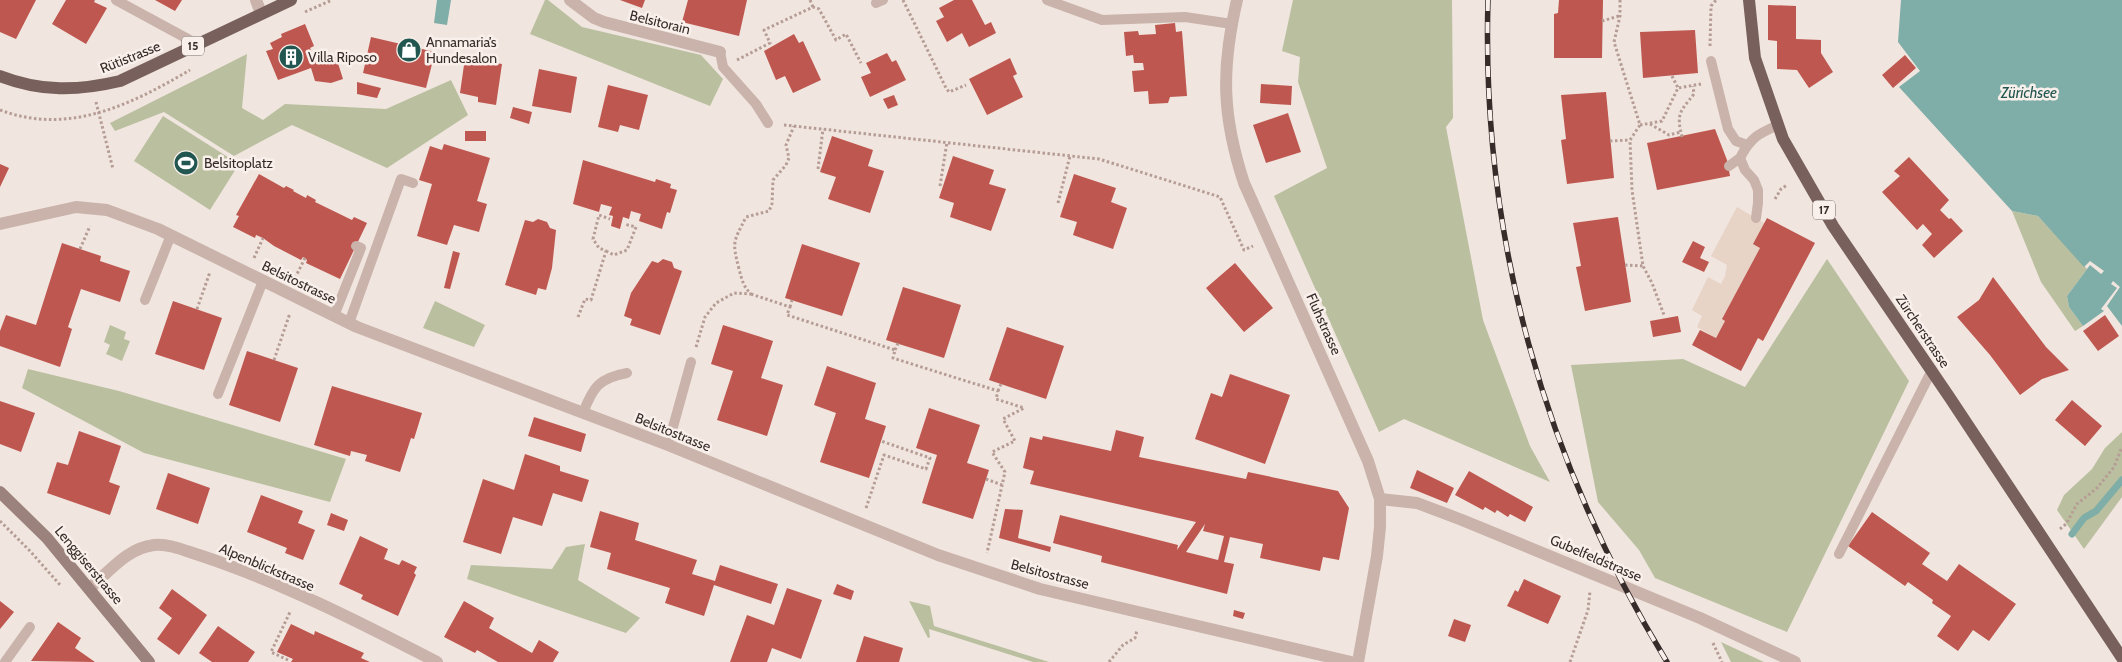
<svg xmlns="http://www.w3.org/2000/svg" width="2122" height="662" viewBox="0 0 2122 662" font-family="Cabin,sans-serif">
<style>
.green{fill:#bac09f}
.plaza{fill:#e8d3c7}
.water{fill:#7fada7}
.lines{fill:none;stroke-linecap:round;stroke-linejoin:round}
.stream{stroke:#7fada7;stroke-width:7}
.building{fill:#be574f;fill-rule:evenodd}
.path{stroke:#b59d95;stroke-width:3;stroke-dasharray:2.5 2.5;stroke-linecap:butt}
.lane{stroke:#c9b3ab;stroke-width:10}
.street{stroke:#c9b3ab;stroke-width:12}
.secondary{stroke:#9c827c;stroke-width:12}
.primary{stroke:#78605c;stroke-width:12}
.rail-casing{stroke:#372c2a;stroke-width:5.5}
.rail{stroke:#f9f0eb;stroke-width:4;stroke-dasharray:11;stroke-linecap:butt}
.labels{text-anchor:middle;stroke-width:5;stroke-linejoin:round;paint-order:stroke}
.shield{fill:#f9f0eb;stroke:#716764;stroke-width:1}
.shield-label{font-size:12px;font-weight:bold;fill:#372c2a}
.street-label{font-size:14px;fill:#372c2a;stroke:#f9f0eb}
.poi-label{font-size:14px;fill:#372c2a;stroke:#f9f0eb;text-anchor:start}
.water-label{font-size:15px;font-style:italic;fill:#225650;stroke:#f9f0eb}
</style>
<rect width="100%" height="100%" fill="#f1e5df"/>
<path class="green" d="M545,0H548L582,27L701,55L723,79L710,106L530,34Z
M1293,0H1452L1453,118L1446,127L1483,320L1530,446L1550,482L1404,419L1379,432L1274,196L1327,168L1298,82L1300,57L1282,51Z
M247,54L242,108L263,120L285,104L386,109L451,80L468,115L387,168L292,125L234,156L164,112L115,131L110,123Z
M163,116L239,164L210,210L134,161Z
M2012,211L2038,216L2087,269L2067,296L2069,307L2083,326L2075,331L2041,282Z
M1827,259L1909,381L1787,632L1655,578L1639,550L1598,502L1571,365L1683,359L1745,387Z
M435,301L485,325L474,347L423,328Z
M110,325L126,332L124,339L130,341L122,361L106,354L110,345L104,342Z
M28,369L119,391L346,459L330,502L144,453L22,388Z
M2122,432V497L2084,549L2057,510L2064,495L2092,469L2105,448Z
M585,544L578,580L640,618L626,633L467,579L471,565L552,569L566,547Z
M909,601L930,606L934,626L1049,662H1033L929,629L930,637L928,638Z
M1721,642L1764,662H1731Z"/>
<path class="plaza" d="M1737,207L1764,223L1760,248L1722,319L1725,321L1716,338L1697,327L1702,316L1692,310L1708,277L1721,284L1725,276L1727,265L1711,256Z"/>
<path class="water" d="M437,0H451L447,25L434,23Z
M1901,0H2122V326L2107,306L2120,287L2113,281L2111,284L2117,288L2101,309L2104,311L2083,326L2069,307L2067,296L2090,265L2101,274L2104,271L2090,261L2084,267L2038,216L2012,211L1899,87L1920,71L1898,42Z"/>
<g class="lines">
<path class="stream" d="M2072,534L2084,518L2096,511L2122,480"/>
</g>
<path class="building" d="M0,0H36L16,39L0,32Z
M66,0H95L94,2L107,8L86,44L52,24Z
M155,0H182L175,11Z
M620,0H645L642,8Z
M688,0H747L739,36L682,22Z
M954,0H972L985,25L991,22L996,33L969,47L962,33L947,42L936,21L944,17L939,8Z
M1559,0H1603L1602,58H1554V14L1558,13Z
M1768,5L1796,6V39L1821,40V53L1833,72L1809,88L1797,70L1777,69V41L1768,40Z
M1175,23L1176,32L1182,31L1187,96L1170,97L1168,103L1149,104L1148,91L1134,92L1132,71L1144,70L1143,63H1134L1133,55L1126,56L1124,32L1138,31L1139,35L1156,34L1155,25Z
M305,24L314,46L310,48L317,63L336,57L343,79L331,83L315,81L311,68L278,80L266,51L273,49L270,43L282,37L281,34Z
M1695,30L1698,73L1643,78L1640,32Z
M794,34L799,43L803,41L821,80L793,93L785,76L776,80L764,51Z
M371,37L435,52L426,88L363,73Z
M887,53L892,62L896,60L906,80L870,97L861,77L871,73L866,63Z
M1905,55L1916,68L1893,88L1882,75Z
M465,58L502,64L496,105L478,102V97L460,93Z
M1010,58L1017,74L1013,76L1023,97L987,115L969,79Z
M539,69L577,77L571,113L532,106Z
M357,82L381,88L377,98L357,94Z
M1261,84L1292,86L1291,105L1260,103Z
M608,85L648,95L639,130L620,125L618,132L598,127Z
M1606,92L1614,178L1567,184L1561,140L1566,139L1561,95Z
M894,95L898,105L888,109L883,99Z
M513,107L532,112L529,124L510,118Z
M1288,113L1301,152L1266,163L1253,125Z
M1715,129L1727,160L1730,176L1657,190L1647,143Z
M465,131H486V141H465Z
M832,136L873,150L868,166L884,171L870,213L828,199L836,177L820,172Z
M444,144L490,158L477,201L487,204L479,232L454,225L447,245L417,236L432,184L419,180L430,146L442,150Z
M953,156L994,170L989,184L1006,189L991,231L950,217L954,203L939,198Z
M1909,157L1949,200L1940,210L1949,219L1951,218L1963,231L1934,258L1922,245L1932,234L1923,224L1917,230L1882,192L1900,176L1894,171Z
M583,160L655,182L656,179L671,184L670,188L677,190L670,213L667,212L662,229L639,221L641,214L631,211L629,219L623,217L620,229L611,226L613,216L609,215L612,207L601,204L599,212L573,204Z
M0,164L9,168L0,187Z
M259,174L284,188L286,186L294,190L293,191L306,198L307,195L316,200L315,202L352,220L354,217L367,223L340,279L306,263L307,260L305,258L303,257L301,260L274,246L263,238L256,235L255,238L233,227L239,216L236,215Z
M1074,174L1116,188L1111,202L1127,208L1113,249L1073,235L1077,222L1060,217Z
M1618,217L1631,302L1585,311L1576,267L1581,266L1573,223Z
M1767,218L1815,243L1763,341L1758,338L1741,371L1692,345L1700,330L1716,338L1725,321L1722,319L1760,248L1753,244Z
M538,219L547,222L550,228L556,230L552,268L546,290L538,288L536,295L505,285L525,220L533,222Z
M1693,241L1705,247L1700,258L1709,262L1704,272L1682,262Z
M62,243L101,256L100,261L130,271L120,302L81,289L68,327L72,329L60,367L0,346V331L6,315L36,325Z
M802,244L860,263L842,316L785,298Z
M453,251L460,253L450,289L444,288Z
M663,259L672,262L674,268L682,271L660,335L630,325L632,319L624,316L631,293L652,261L658,263Z
M1235,263L1273,308L1244,332L1206,288Z
M1993,277L2046,347L2069,370L2042,379L2020,395L1990,355L1957,317L1979,300Z
M903,287L961,305L944,358L886,340Z
M173,301L222,318L204,370L155,354Z
M2105,315L2119,336L2098,351L2083,331Z
M1678,316L1681,332L1653,337L1650,321Z
M723,325L773,341L761,378L783,385L767,436L717,420L733,371L711,364Z
M1007,327L1064,346L1046,399L989,380Z
M247,351L298,368L280,422L229,405Z
M827,366L876,383L865,419L886,426L869,478L820,462L836,413L814,405Z
M1230,374L1290,395L1265,464L1195,439L1211,393L1222,397Z
M332,386L422,413L414,439L411,438L400,472L365,461L367,455L351,451L350,456L314,445Z
M2072,400L2102,426L2085,446L2055,420Z
M0,401L35,413L21,452L0,444Z
M929,408L980,425L967,463L989,470L973,519L922,503L937,455L916,448Z
M534,417L586,434L581,452L528,436Z
M1116,430L1144,437L1139,457L1246,479L1248,472L1338,491L1349,508L1339,560L1323,557L1320,571L1260,558L1263,544L1230,537L1224,562L1234,564L1227,594L1101,562L1102,556L1053,543L1060,515L1178,545L1177,550L1196,522L1030,484L1034,471L1023,468L1030,437L1042,440L1043,436L1111,451ZM1205,524L1203,531L1224,536L1218,560L1186,552Z
M79,431L121,446L109,482L120,486L110,515L47,493L57,462L68,465Z
M525,454L560,466V471L589,480L582,502L553,493L542,526L513,517L501,554L463,542L483,479L514,490Z
M1417,470L1454,488L1447,503L1410,488Z
M1469,471L1533,507L1525,522L1510,514L1508,517L1497,510L1495,513L1485,507L1483,510L1455,495Z
M168,473L210,488L198,524L156,509Z
M261,495L303,511L298,523L315,530L303,560L285,553L287,548L247,532Z
M1005,509L1023,510L1018,538L1051,547L1050,552L999,538Z
M600,511L639,523L635,540L697,560L692,574L715,581L720,565L778,584L771,604L714,585L704,616L665,603L670,588L607,569L611,553L590,547Z
M1872,512L1930,553L1922,564L1947,581L1959,564L2016,604L1989,641L1973,630L1958,651L1937,636L1951,616L1932,603L1933,600L1908,582L1905,586L1848,546Z
M331,513L348,520L344,531L327,525Z
M360,536L388,549L384,559L399,565L402,560L417,567L414,573L416,575L398,616L361,599L363,595L339,584Z
M1524,579L1561,596L1548,624L1507,606L1515,590L1518,592Z
M837,584L854,591L851,600L833,594Z
M787,588L822,600L801,659L772,648L767,662H730L747,615L774,625Z
M172,589L207,615L179,655L157,639L172,618L159,608Z
M0,601L14,612L0,629Z
M464,601L494,618L489,628L532,653L539,640L559,652L553,662H498L477,650L475,653L444,637Z
M1234,610L1245,613L1243,619L1233,616Z
M1454,619L1471,625L1465,642L1448,636Z
M58,622L81,638L75,648L95,662L31,661Z
M291,624L314,635L315,631L364,653L361,658L370,662H291L293,659L277,652Z
M218,626L255,652L248,662H212L199,653Z
M864,636L903,648L899,662H856Z"/>
<g class="lines">
<path class="path" d="M810,0L813,7
M903,0L946,88L949,92L966,85
M1620,0V16L1614,42L1640,125L1630,140L1632,190L1643,266L1652,283L1664,315
M305,12L332,0
M1602,21L1619,16
M1710,46L1711,6L1716,0
M737,60L770,43L764,30L813,7L819,9L836,40L846,34L861,63
M1672,76L1678,88
M96,102L113,169
M0,110C69,136 132,104 190,70
M1650,124L1669,135L1681,132
M784,125L1099,159L1220,197L1244,250L1253,246
M1640,125L1662,121L1678,88L1701,84
M1682,137C1676,113 1680,112 1694,94L1693,86
M1610,141L1630,140
M818,169L823,129
M940,186L947,142
M1775,199L1781,189L1787,185
M1058,203L1070,156
M80,249L90,226
M606,251L614,255L627,250L636,227L624,224
M254,258L263,238
M1625,265L1643,266
M295,278L305,258
M751,294L790,307L787,315L895,350L893,358L998,391L996,399L1024,408L1003,419L1015,441L992,452L1005,472L987,553
M790,307L792,300
M197,309L210,272
M578,317L585,299L591,300L606,251L599,248L593,239L599,215L610,219
M696,347L705,317L716,303L734,293L751,294C743,286 742,280 739,269C732,241 733,243 746,217L769,211L772,204L773,180L786,165L789,158L786,145L794,126
M895,350L898,343
M274,360L290,313
M998,391L1001,384
M986,479L1002,485
M866,508L884,455L926,469L930,458L881,441
M0,521L30,551L61,586
M2060,529L2066,524L2077,504L2097,488L2114,467L2122,447
M1713,643L1722,662
M288,660L271,652L290,612H292
M1109,662L1123,645L1135,638L1137,630
M1570,662L1588,610L1590,591"/>
<path class="lane" d="M116,0L197,44
M1047,0L1102,20L1185,17L1232,24
M876,3L883,0
M720,52L723,67L756,104L768,123
M1711,61L1728,129L1736,141L1747,145
M1729,166L1740,158
M1756,218L1758,203V190L1754,180L1745,170L1740,158C1751,137 1758,134 1778,125
M145,300L171,235
M334,316L361,248L356,246
M349,323L401,179L413,183
M218,394L263,281
M583,413C593,387 599,378 627,373
M668,445L691,362
M1839,554L1932,370
M5,662L30,627"/>
<path class="street" d="M256,0L261,13
M570,0L594,18L604,22L720,52
M1237,0C1221,69 1222,116 1244,183L1368,461L1380,499V527L1377,556L1358,662
M0,224L76,207L107,210L158,229L357,327L668,445L938,555L1040,589L1351,662
M1380,499L1417,503L1462,520L1700,618L1795,662
M90,588C109,572 127,548 154,545C169,543 188,552 202,556C283,583 361,623 437,662"/>
<path class="secondary" d="M0,492L47,538L149,662"/>
<path class="primary" d="M1749,0L1755,58L1783,139L1833,226L1950,398L2122,658
M0,76C41,92 78,91 120,81L291,0"/>
<defs>
<path id="rail" d="M1488,0C1481,237 1544,460 1667,662"/>
</defs>
<use href="#rail" class="rail-casing"/>
<use href="#rail" class="rail"/>
</g>
<defs>
<symbol id="shop-disc" viewBox="-11 -11 22 22"><circle r="9.5" fill="#225650" stroke="#f9f0eb"/><path d="M-5-2.5h2.3a2.7 3.5 0 0 1 5.4 0H5L5.5 6h-11ZM-1.5-2.5h3a1.5 2.3 0 0 0-3 0Z" fill="#fff"/></symbol>
<symbol id="building-disc" viewBox="-11 -11 22 22"><circle r="9.5" fill="#225650" stroke="#f9f0eb"/><path d="M-4-6H4V6H1V3H-1V6H-4ZM-2.5-4.3h1.7v1.8h-1.7ZM.8-4.3h1.7v1.8H.8ZM-2.5-1h1.7V.8h-1.7ZM.8-1h1.7V.8H.8Z" fill="#fff"/></symbol>
<symbol id="stadium-disc" viewBox="-11 -11 22 22"><circle r="9.5" fill="#225650" stroke="#f9f0eb"/><path d="M0-5a6.5 5 0 1 0 0 10a6.5 5 0 1 0 0-10ZM-3.5-1.8h7v3.6h-7Z" fill="#fff"/></symbol>
</defs>
<g fill-rule="evenodd">
<use href="#shop-disc" x="395" y="36" width="28" height="28"/>
<use href="#building-disc" x="277" y="43" width="28" height="28"/>
<use href="#stadium-disc" x="172" y="149" width="28" height="28"/>
</g>
<g class="labels">
<g class="shield">
<rect x="182" y="36.5" width="22" height="19" rx="4"/>
<rect x="1813" y="200.5" width="22" height="19" rx="4"/>
</g>
<g class="shield-label">
<text x="193" y="50">15</text>
<text x="1824" y="214">17</text>
</g>
<g class="street-label">
<text transform="translate(660 22) rotate(14)" y="5">Belsitorain</text>
<text transform="translate(130 57) rotate(-22)" y="5">Rütistrasse</text>
<text transform="translate(299 282) rotate(26)" y="5">Belsitostrasse</text>
<text transform="translate(1324 324) rotate(66)" y="5">Fluhstrasse</text>
<text transform="translate(1923 331) rotate(56)" y="5">Zürcherstrasse</text>
<text transform="translate(673 432) rotate(22)" y="5">Belsitostrasse</text>
<text transform="translate(1596 558) rotate(23)" y="5">Gubelfeldstrasse</text>
<text transform="translate(89 565) rotate(50)" y="5">Lenggiserstrasse</text>
<text transform="translate(267 567) rotate(23)" y="5">Alpenblickstrasse</text>
<text transform="translate(1050 574) rotate(15)" y="5">Belsitostrasse</text>
</g>
<g class="poi-label">
<text x="426" y="47">Annamaria’s<tspan x="426" dy="16">Hundesalon</tspan></text>
<text x="308" y="62">Villa Riposo</text>
<text x="204" y="168">Belsitoplatz</text>
</g>
<g class="water-label">
<text x="2029" y="98">Zürichsee</text>
</g>
</g>
</svg>
